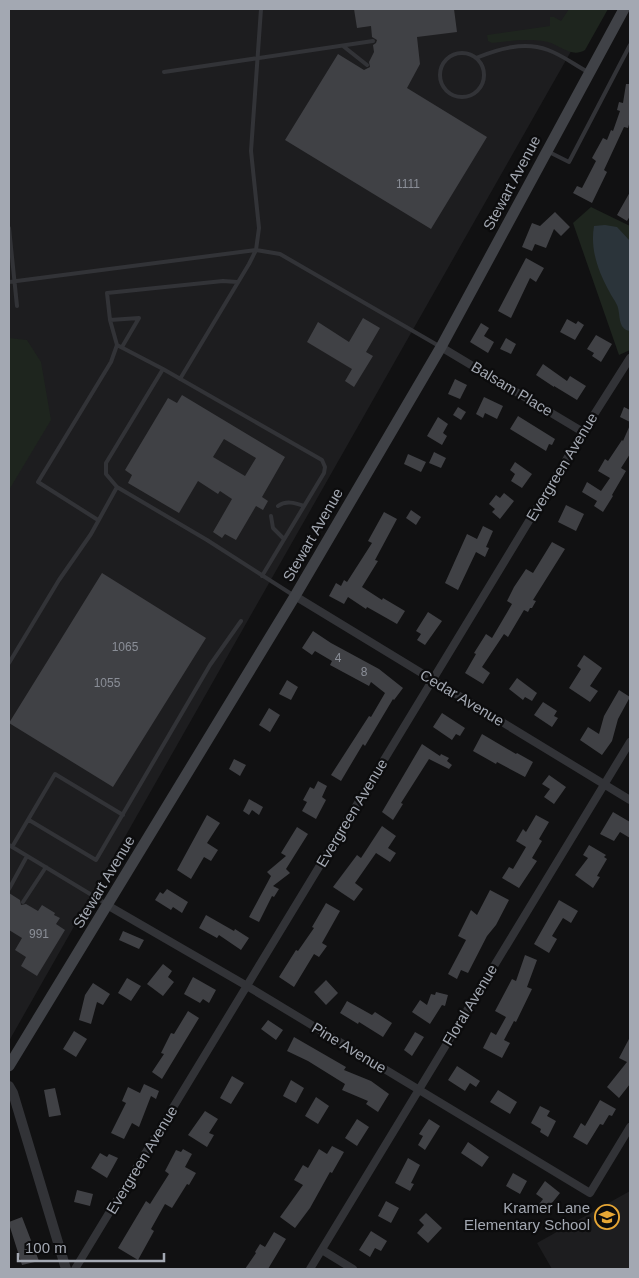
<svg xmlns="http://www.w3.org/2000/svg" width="639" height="1278" viewBox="0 0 639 1278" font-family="Helvetica,sans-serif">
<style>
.built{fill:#1d1d1f}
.green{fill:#1e251e}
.water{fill:#2b343a}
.building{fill:#404145;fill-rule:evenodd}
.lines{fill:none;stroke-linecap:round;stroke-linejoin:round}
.service{stroke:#323337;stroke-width:4}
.minor{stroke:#323337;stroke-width:8}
.tertiary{stroke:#323337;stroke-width:10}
.secondary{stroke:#404247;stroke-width:11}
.labels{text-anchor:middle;stroke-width:4.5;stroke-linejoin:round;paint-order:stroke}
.number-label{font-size:12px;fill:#8a8e97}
.street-label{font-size:15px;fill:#a3a8b2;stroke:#0c0c0d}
.poi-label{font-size:15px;fill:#a3a8b2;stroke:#0c0c0d;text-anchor:end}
</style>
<rect width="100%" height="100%" fill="#111112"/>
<path class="built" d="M9,9H595L9,1041Z
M630,1191V1269H552L537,1243Z"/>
<path class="green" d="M569,9H608L585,50C572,58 561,46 548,42C529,38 511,41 492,43L488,41L487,35L550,26V17H554L561,21Z
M591,207L630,226V350L619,355L573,223Z
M9,338L27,340L41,362L51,420L9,490Z"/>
<path class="water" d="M605,225L617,227L630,241V331C617,329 621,314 617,305C615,300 611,296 609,291C598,271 590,249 594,226Z"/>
<path class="building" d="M354,9H454L457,32L417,37L420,64L407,88L487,137L431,229L285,140L338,54L364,70L370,67L369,62L374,52L373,45L376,43L377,40L372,37L371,26L357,28Z
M626,84H630V121L628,128L624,127L604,170L607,172L592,203L573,193L577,186L582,188L596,161L592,158L603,138L607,140L611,130L613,131L620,111L617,110L619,102L623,103Z
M630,192V216L627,221L617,215Z
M555,212L570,227L561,236L554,229L546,248L535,244L532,251L522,247L532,223L540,226Z
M526,258L544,268L536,282L530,278L511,318L498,311Z
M363,318L380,328L366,352L373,356L354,387L345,381L352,369L307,342L318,322L349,342Z
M567,319L576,324L578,321L584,325L575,340L560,332Z
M481,323L489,328L484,336L494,342L488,353L470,342Z
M596,335L612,344L601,362L592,356L594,353L587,349Z
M506,338L516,344L511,354L500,349Z
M543,364L567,381L570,376L586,386L577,400L554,386V387L536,375Z
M455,379L467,385L460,399L448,394Z
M182,395L285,457L262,497L268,501L263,510L256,506L236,540L225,534L222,538L213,532L232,499L220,491L218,494L198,481L179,513L128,483L132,475L125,470L168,398L177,403ZM224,439L256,458L245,476L213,457Z
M484,397L503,406L497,419L485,413L483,418L476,414Z
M458,407L466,412L461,420L453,415Z
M624,407L630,410V422L620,417Z
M518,416L555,439L552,445L549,444L546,451L510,429Z
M438,417L448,424L443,433L447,436L442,445L427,436Z
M630,425V454L621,468L626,471L612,495L613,496L603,512L594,506L597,501L582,492L587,482L601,491L610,478L598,471L605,459L608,461L622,440L623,441Z
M434,452L446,458L441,468L429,463Z
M408,454L426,462L421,472L404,464Z
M515,462L532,474L522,488L511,481L515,474L510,470Z
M504,493L514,501L500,519L492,512L495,509L489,504L496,495L500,498Z
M566,505L584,514L576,531L558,522Z
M411,510L421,517L416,525L406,518Z
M384,512L397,519L375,560L378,561L362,587L382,600L383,598L405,611L397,624L367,607L366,609L348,597L344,604L329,596L336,583L341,586L344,580L347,582L372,543L368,541Z
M483,526L493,531L486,547L489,548L485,557L476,552L458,590L445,583L467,534L477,539Z
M552,542L565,549L533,600L536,601L532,608H530L528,612L524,610L508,637L504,634L482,667L490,673L483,684L465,673L476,654L474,653L486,634L492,638L512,604L507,601L514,587L526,569L533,573Z
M102,573L206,638L113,787L9,723Z
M428,612L442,621L425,645L417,640L421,634L416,631Z
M313,631L331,643L379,669L403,688L394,700L393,699L365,746L363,744L341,781L331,775L369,716L371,717L385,693L371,682L369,686L330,665L332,661L315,651L312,655L302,648Z
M584,655L602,668L590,686L598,691L590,702L569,688L581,669L577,666Z
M517,678L537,693L532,701L525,697L523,700L509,689Z
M287,680L298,687L291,700L279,694Z
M619,690L630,697L618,719L612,741L602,755L580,740L588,727L599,734L604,716Z
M543,702L557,711L554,716L558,718L552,727L534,715Z
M269,708L280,715L270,732L259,725Z
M442,713L465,728L460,736L456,734L452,740L433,727Z
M482,734L516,754L517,753L533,762L525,777L497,762L496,764L473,751Z
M422,744L440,756L441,754L449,758L447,761L452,765L449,769L429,759L401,803L403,804L393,820L382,812Z
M234,759L246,765L240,776L229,769Z
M549,775L566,787L554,804L544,797L550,789L542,784Z
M318,781L327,786L322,797L326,800L316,819L302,811L307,802L303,800L310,787L314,789Z
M249,799L263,807L259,815L252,810L249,815L243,811Z
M613,812L630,822V838L620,832L614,841L600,834Z
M207,815L220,823L207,843L218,850L211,861L204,857L191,879L177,870Z
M536,815L549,822L539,839L542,841L532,858L537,861L519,888L502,878L509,867L513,869L526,847L516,841L523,829L526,832Z
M382,826L396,836L388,848L396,853L390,862L376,853L355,883L363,889L354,901L333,887L357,855L361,858Z
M297,827L308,834L286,869L290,873L273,886L279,889L274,897L272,896L259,922L249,917L271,876L267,872L286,856L281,853Z
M589,845L606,855L604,857L607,859L597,876L600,877L593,888L575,875L588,858L583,855Z
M167,889L188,902L182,913L173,907L171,910L155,900L160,892L163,894Z
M490,890L509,900L496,925L487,936L468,973L461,970L457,979L448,974L466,940L458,936L471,910L477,915Z
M9,893L20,900L21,905L26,904L38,911L42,905L55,913L54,915L60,918L56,924L65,930L37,976L21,966L26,957L15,950L22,938L9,930Z
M559,900L578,911L571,923L563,918L552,936L557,939L549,953L534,944Z
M326,903L340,911L322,943L327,946L319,957L314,954L294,987L279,977L296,950L298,951L314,928L312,927Z
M206,915L234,931L235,929L249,938L241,950L219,935L217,938L199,928Z
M123,931L144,940L139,949L119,940Z
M525,955L537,960L527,987L532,989L516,1022L514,1021L504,1040L510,1043L502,1058L483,1048L491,1032L496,1035L506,1017L495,1011L512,979L516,981Z
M163,964L172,971L168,977L174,982L163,996L147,984Z
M193,977L216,990L209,1003L203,999L200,1003L184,994Z
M127,978L141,986L131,1001L118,993Z
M326,980L338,993L326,1005L314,992Z
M93,983L110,994L103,1005L97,1002L91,1024L79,1020L85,995Z
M436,992L448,995L445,1006L442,1005L430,1024L412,1012L420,1000L427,1005L431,994L435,995Z
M347,1001L372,1015L375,1012L392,1023L383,1037L359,1022L358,1024L340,1013Z
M188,1011L199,1018L162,1079L152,1072L164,1054L161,1053L171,1033L174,1034Z
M268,1020L283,1030L276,1040L261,1029Z
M74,1031L87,1039L76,1057L63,1049Z
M415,1032L424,1037L412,1056L404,1050Z
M294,1037L346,1067L344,1070L371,1081L389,1094L378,1112L366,1104L368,1101L342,1090L345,1084L308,1061L287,1051Z
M630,1037V1084L619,1098L607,1087L627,1062L619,1058Z
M457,1066L480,1081L476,1087L470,1083L465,1091L448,1080Z
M232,1076L244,1083L231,1104L220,1098Z
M291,1080L304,1088L296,1103L283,1096Z
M144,1084L159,1091L156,1099L151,1096L139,1127L132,1123L124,1139L111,1133L126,1103L122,1101L128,1087L140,1093Z
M55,1088L61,1115L49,1117L44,1090Z
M498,1090L517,1102L510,1114L490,1102Z
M316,1097L329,1106L318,1124L305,1116Z
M600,1100L616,1109L612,1116L609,1115L603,1125L600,1124L587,1145L573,1137L581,1123L585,1126Z
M540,1106L550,1111L547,1116L556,1121L548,1137L540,1132L541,1129L531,1123Z
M205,1111L218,1119L209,1133L214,1135L207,1147L188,1135Z
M357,1119L369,1127L357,1146L345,1138Z
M429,1119L440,1126L425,1150L418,1145L423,1136L419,1134Z
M468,1142L489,1157L482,1167L461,1153Z
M332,1146L344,1152L332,1173L330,1172L310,1208L295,1228L280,1217L303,1185L294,1180L303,1165L308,1168L319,1149L327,1154Z
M183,1149L192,1154L185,1167L196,1173L189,1185L187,1184L172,1208L165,1204L151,1229L154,1231L138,1260L118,1248L146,1201L150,1204L169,1174L165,1171L176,1150L181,1152Z
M100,1153L107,1157L109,1154L118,1158L107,1178L91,1168Z
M408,1158L420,1165L411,1183L414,1184L410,1191L395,1183Z
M513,1173L527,1181L520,1194L506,1186Z
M545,1181L560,1193L544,1213L537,1207L543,1199L536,1194Z
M77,1190L93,1194L90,1206L74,1202Z
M386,1201L399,1208L391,1223L378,1216Z
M426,1213L442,1228L428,1243L417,1233L424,1225L419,1220Z
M22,1217L39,1261L22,1265L9,1224V1222Z
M371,1231L387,1241L381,1251L375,1248L370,1257L359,1250Z
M274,1232L286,1239L268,1269H245L256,1253L255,1252L260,1244L265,1247Z"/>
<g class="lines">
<path class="service" d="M343,46L367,65
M440 75a22 22 0 1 1 44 0a22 22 0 1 1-44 0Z
M476,58C498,49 524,41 548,50C562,55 575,65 588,72
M164,72L373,41
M549,152L569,162L630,45
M9,228L17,306
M9,282L256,250L280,254L439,346
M110,320L139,318L122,347
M117,345L110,320L107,293L223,281L237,282
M163,369L106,463V474L117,487L207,540L293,595
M180,379L249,264L256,250L259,228L251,151L261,9
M278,506C286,500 295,503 304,506
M271,516L273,528L284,539
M98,520L38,482L111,362L117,345L163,369L322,460L325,467L324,473L262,576
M9,663L59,580L91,534L117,487
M29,820L96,860L210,665L241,621
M9,845L105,903
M12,847L55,774L123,815
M9,889L27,856
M23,902L46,867"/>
<path class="minor" d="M441,347L583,432
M295,596L630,800
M107,905L247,986L590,1193L630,1127
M322,1250L353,1269
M75,1269L583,432L630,358
M310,1269L630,742"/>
<path class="tertiary" d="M9,1086L13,1093L66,1269"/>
<path class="secondary" d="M9,1066L295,596L441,347L624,9"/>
</g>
<defs>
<symbol id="school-ring" viewBox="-11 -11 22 22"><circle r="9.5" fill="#0c0c0d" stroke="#e6a635" stroke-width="1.5"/><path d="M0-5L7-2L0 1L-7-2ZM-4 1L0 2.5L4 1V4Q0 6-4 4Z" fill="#e6a635"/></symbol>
</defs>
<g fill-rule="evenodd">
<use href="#school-ring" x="593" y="1203" width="28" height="28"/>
</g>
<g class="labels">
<g class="number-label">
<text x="408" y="188">1111</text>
<text x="125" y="651">1065</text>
<text x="338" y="662">4</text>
<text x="364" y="676">8</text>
<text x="107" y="687">1055</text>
<text x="39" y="938">991</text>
</g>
<g class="street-label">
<text transform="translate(512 183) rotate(-62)" y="5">Stewart Avenue</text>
<text transform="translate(512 389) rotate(31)" y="5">Balsam Place</text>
<text transform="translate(562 467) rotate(-59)" y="5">Evergreen Avenue</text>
<text transform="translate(313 535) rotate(-60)" y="5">Stewart Avenue</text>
<text transform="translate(462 698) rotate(31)" y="5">Cedar Avenue</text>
<text transform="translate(352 813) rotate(-59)" y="5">Evergreen Avenue</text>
<text transform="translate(104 882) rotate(-59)" y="5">Stewart Avenue</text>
<text transform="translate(470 1005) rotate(-59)" y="5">Floral Avenue</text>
<text transform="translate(349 1048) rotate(31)" y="5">Pine Avenue</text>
<text transform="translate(142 1160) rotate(-59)" y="5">Evergreen Avenue</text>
</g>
<g class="poi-label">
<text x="590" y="1213">Kramer Lane<tspan x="590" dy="17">Elementary School</tspan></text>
</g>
</g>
<rect width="639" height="1278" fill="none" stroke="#a3a8b2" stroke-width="20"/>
<path d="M18 1253v8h146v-8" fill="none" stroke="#a3a8b2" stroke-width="2.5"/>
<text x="25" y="1253" font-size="15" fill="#a3a8b2" stroke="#0c0c0d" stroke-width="4" paint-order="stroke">100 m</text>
</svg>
